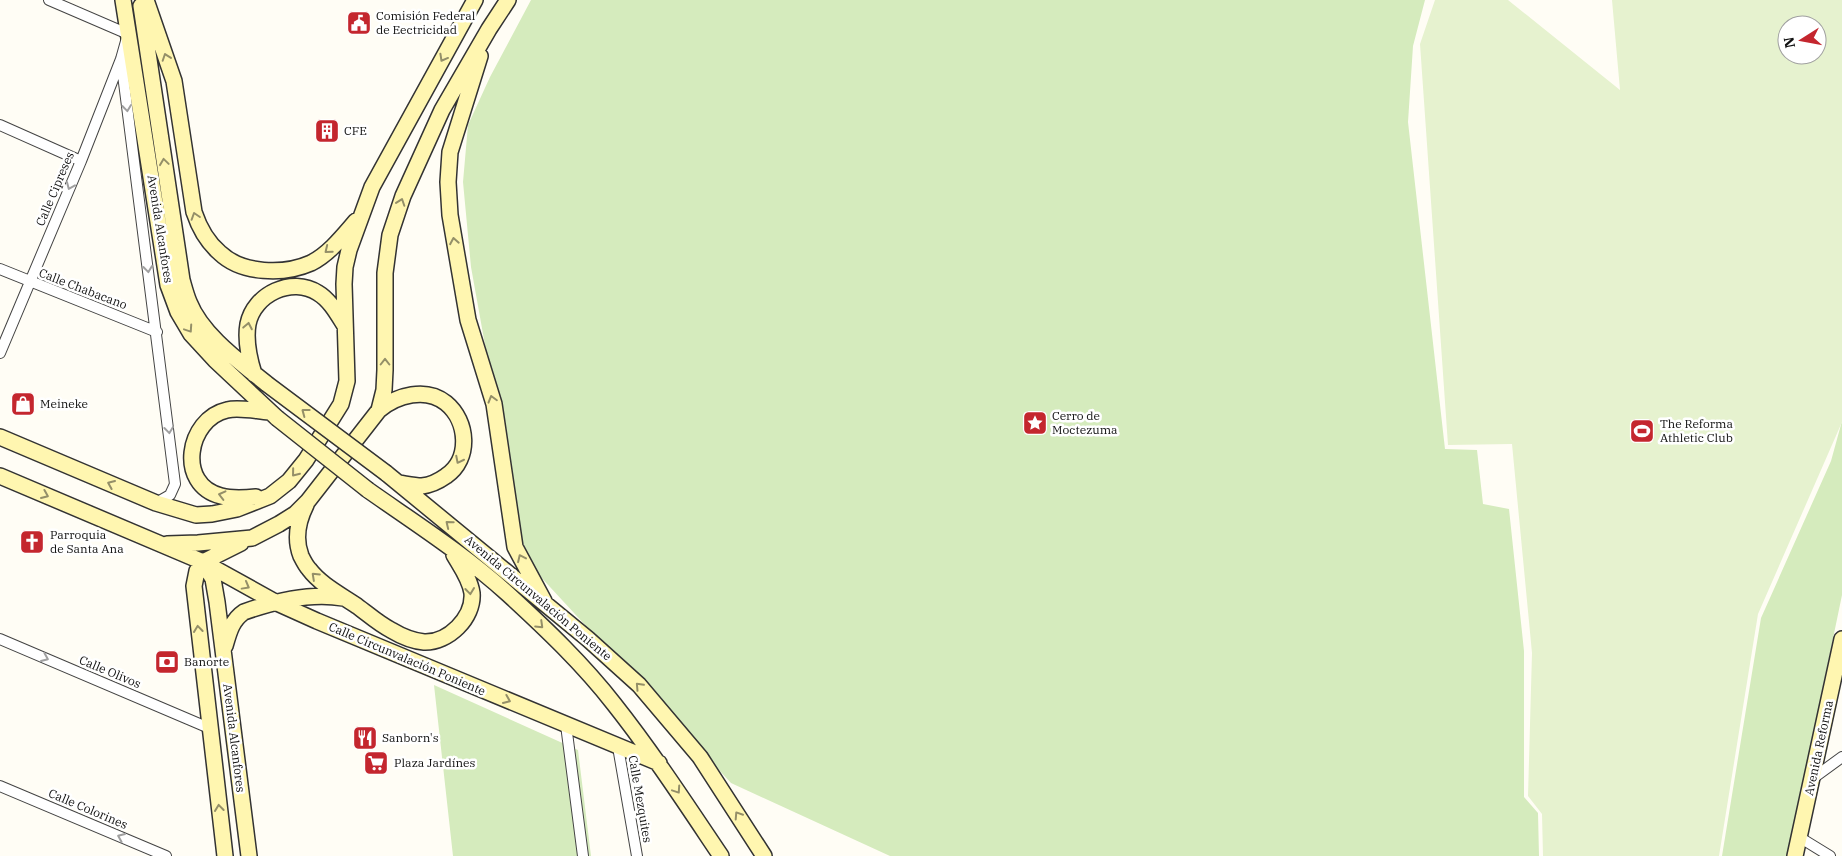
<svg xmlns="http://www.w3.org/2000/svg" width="1842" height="856" viewBox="0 0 1842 856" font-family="'IBM Plex Serif',serif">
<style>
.green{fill:#d5ebbd}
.pitch{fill:#e6f2cf;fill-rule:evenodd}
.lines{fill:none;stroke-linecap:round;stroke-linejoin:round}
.minor-casing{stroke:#444;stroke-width:12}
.secondary-casing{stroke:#333;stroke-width:18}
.minor{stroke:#fff;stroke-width:10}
.secondary{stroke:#fff6b0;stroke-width:15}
.secondary-bridge-casing{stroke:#333;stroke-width:18;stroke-linecap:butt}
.secondary-bridge{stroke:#fff6b0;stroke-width:15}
.oneway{stroke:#948f68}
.oneway2{stroke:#a0a0a0}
.labels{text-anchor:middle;stroke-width:5;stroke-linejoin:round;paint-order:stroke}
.poi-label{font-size:12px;fill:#111;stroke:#fff;text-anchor:start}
.street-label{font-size:12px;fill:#111;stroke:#fff}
</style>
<rect width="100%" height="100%" fill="#fffdf5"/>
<path class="green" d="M531,0H1425L1413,46L1408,122L1445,449L1477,450L1483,504L1509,509L1524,651V797L1538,813L1539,856H890L731,783L538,574L522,541L505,420L487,356L471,267L463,182L468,125L490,77Z
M1842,421V595L1788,856H1722L1761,618L1831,461Z
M434,685L578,750L591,856H453Z"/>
<path class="pitch" d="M1435,0H1508L1620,90L1612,0H1842V422L1758,614L1719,856H1543L1542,814L1528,796L1532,653L1512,444L1448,445L1420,44ZM1787,25H1817V55H1787Z"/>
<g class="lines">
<defs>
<path id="minor" d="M121,59L175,484L170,495L156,503
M0,125L81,161
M0,269L157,332
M0,353L81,161L121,59L128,34L49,0
M0,639L209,728
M566,725L583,856
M618,747L637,856
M1812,779L1842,757
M0,786L166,856
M1799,837L1830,856"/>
<path id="secondary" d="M123,0L168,285L178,312L191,334L215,360L277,418
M146,0L174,81L194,212C199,227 207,242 220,253C242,274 284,275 311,263C329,254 343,236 356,221
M141,6L182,280C184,287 186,295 189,302C202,335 240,362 267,384
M480,56L450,152L448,182L450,215L468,320L494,404L515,547L544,601
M254,374C249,358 245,341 248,324C254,294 292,276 318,293C330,300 338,315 345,326
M379,410C397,395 426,387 446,403C468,421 471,459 446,476C439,481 431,485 422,486C414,486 406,484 399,483
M0,437L156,503L196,515L212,514L237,509L270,496L289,481L306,460L341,404L347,381L344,284L345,267L349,250L372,187L475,0
M386,473L588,639L639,685L700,757L764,856
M0,476L203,562L277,603L317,621L659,763
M368,490C415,523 465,555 508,594C545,628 583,664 614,704C652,752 686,804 721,856
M256,497C245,498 232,499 221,496C176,485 187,419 227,410C239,407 256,411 269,412
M306,505C298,521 294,538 301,556C303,560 306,566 309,569C321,585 341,595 357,606C368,614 379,624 391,630C401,636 413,641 424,642C448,643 474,618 472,593C470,579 461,567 454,555
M167,544L198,543L252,538L279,524L295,514L308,501L379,410L384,390L385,370V273L390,235L403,196L442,110L489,29L508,0
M204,564L213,579L217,602L249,856
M225,646C229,632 232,620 244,612C275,601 310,592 343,598
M225,856L194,586L197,571L203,562L241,543
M1795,856L1842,639"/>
</defs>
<use href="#minor" class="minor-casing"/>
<use href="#secondary" class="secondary-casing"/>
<use href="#minor" class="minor"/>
<use href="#secondary" class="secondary"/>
<defs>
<path id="secondary-bridge" d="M267,384L386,473
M277,418L368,490"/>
</defs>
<use href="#secondary-bridge" class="secondary-bridge-casing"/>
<use href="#secondary-bridge" class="secondary-bridge"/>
</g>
<defs><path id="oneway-chevron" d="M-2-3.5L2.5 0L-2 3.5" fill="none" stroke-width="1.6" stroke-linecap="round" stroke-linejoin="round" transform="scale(1.25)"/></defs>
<g class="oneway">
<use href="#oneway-chevron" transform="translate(166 57) rotate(-109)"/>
<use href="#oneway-chevron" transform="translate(443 58) rotate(119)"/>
<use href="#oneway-chevron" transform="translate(164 162) rotate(-98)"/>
<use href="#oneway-chevron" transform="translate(401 202) rotate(-71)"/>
<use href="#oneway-chevron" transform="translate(195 216) rotate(-108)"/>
<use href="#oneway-chevron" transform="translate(454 241) rotate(-100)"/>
<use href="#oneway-chevron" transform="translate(328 250) rotate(141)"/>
<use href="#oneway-chevron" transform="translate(248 326) rotate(-79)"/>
<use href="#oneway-chevron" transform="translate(189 329) rotate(56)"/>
<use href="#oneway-chevron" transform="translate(385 362) rotate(-90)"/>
<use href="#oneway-chevron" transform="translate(492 399) rotate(-106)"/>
<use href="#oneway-chevron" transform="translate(305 412) rotate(-143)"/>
<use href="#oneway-chevron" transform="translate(459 460) rotate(117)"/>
<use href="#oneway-chevron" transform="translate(295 473) rotate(129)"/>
<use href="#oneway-chevron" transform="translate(111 484) rotate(-157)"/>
<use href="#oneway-chevron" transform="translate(45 495) rotate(23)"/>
<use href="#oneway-chevron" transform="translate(222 495) rotate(-166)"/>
<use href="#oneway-chevron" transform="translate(449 524) rotate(-141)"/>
<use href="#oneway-chevron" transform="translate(521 558) rotate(-115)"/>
<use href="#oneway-chevron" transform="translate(315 576) rotate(-137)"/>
<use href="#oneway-chevron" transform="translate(246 586) rotate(29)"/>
<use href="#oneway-chevron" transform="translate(470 591) rotate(83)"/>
<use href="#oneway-chevron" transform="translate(540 625) rotate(44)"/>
<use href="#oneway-chevron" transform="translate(198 629) rotate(-97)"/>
<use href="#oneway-chevron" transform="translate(639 686) rotate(-133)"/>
<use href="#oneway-chevron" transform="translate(507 700) rotate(23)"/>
<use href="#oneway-chevron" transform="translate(677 790) rotate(56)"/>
<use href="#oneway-chevron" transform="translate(219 808) rotate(-97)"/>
<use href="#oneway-chevron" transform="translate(738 815) rotate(-123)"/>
</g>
<g class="oneway2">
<use href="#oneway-chevron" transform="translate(127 108) rotate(83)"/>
<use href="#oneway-chevron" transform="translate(70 186) rotate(113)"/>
<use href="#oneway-chevron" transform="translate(148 269) rotate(83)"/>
<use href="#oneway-chevron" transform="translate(169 430) rotate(83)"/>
<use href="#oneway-chevron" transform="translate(45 658) rotate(23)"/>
<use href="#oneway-chevron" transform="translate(121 837) rotate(-157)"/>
</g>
<defs>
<symbol id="civic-square" viewBox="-11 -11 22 22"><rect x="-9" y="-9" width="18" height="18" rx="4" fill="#c4262e" stroke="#fff"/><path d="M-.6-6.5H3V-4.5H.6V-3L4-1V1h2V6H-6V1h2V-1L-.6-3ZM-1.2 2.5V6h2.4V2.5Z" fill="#fff"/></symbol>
<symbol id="building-square" viewBox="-11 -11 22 22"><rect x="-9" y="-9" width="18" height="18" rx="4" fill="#c4262e" stroke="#fff"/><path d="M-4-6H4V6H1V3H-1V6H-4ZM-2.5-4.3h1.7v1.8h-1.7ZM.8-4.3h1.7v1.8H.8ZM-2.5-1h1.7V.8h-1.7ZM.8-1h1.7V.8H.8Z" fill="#fff"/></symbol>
<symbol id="shop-square" viewBox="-11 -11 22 22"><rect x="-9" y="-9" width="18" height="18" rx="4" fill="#c4262e" stroke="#fff"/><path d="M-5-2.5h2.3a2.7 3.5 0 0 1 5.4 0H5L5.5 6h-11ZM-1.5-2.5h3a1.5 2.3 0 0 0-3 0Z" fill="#fff"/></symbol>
<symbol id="sight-square" viewBox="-11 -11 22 22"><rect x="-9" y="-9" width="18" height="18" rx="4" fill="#c4262e" stroke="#fff"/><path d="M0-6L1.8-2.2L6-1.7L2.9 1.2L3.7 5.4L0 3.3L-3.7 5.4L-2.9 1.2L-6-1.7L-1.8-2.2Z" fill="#fff"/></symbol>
<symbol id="stadium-square" viewBox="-11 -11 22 22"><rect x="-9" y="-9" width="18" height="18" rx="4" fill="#c4262e" stroke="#fff"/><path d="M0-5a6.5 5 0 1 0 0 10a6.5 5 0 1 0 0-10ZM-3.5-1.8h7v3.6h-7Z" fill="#fff"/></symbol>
<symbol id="church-square" viewBox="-11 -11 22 22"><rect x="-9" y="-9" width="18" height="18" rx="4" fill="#c4262e" stroke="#fff"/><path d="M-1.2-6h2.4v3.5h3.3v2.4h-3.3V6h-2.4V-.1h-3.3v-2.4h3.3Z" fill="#fff"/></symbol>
<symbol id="bank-square" viewBox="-11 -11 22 22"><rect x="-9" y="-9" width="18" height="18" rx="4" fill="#c4262e" stroke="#fff"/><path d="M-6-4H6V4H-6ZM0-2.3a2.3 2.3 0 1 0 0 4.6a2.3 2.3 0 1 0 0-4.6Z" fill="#fff"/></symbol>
<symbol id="restaurant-square" viewBox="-11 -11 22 22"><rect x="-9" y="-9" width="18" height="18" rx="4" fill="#c4262e" stroke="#fff"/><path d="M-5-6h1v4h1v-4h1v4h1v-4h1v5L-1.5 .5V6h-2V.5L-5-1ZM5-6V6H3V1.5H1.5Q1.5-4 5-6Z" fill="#fff"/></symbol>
<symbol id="supermarket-square" viewBox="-11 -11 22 22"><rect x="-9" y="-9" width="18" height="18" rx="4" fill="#c4262e" stroke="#fff"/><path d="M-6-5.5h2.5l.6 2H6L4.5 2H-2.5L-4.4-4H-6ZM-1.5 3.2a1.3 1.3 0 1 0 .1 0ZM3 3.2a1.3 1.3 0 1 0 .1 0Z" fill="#fff"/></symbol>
</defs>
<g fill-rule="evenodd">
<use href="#civic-square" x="345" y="9" width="28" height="28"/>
<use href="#building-square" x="313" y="117" width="28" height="28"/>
<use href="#shop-square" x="9" y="390" width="28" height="28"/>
<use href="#sight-square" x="1021" y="409" width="28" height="28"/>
<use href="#stadium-square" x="1628" y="417" width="28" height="28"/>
<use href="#church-square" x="18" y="528" width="28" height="28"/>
<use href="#bank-square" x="153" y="648" width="28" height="28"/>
<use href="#restaurant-square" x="351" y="724" width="28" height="28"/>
<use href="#supermarket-square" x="362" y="749" width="28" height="28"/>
</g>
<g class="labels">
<g class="poi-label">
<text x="376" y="20">Comisión Federal<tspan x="376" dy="14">de Eectricidad</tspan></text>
<text x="344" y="135">CFE</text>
<text x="40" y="408">Meineke</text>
<text x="1052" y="420">Cerro de<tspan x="1052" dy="14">Moctezuma</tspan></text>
<text x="1660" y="428">The Reforma<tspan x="1660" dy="14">Athletic Club</tspan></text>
<text x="50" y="539">Parroquia<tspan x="50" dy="14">de Santa Ana</tspan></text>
<text x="184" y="666">Banorte</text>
<text x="382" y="742">Sanborn's</text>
<text x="394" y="767">Plaza Jardínes</text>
</g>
<g class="street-label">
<text transform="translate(55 189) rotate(-67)" y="4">Calle Cipreses</text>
<text transform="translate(160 229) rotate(81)" y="4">Avenida Alcanfores</text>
<text transform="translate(83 289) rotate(21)" y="4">Calle Chabacano</text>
<text transform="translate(538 598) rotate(40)" y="4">Avenida Circunvalación Poniente</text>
<text transform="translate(407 659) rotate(23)" y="4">Calle Circunvalación Poniente</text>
<text transform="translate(110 672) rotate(23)" y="4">Calle Olivos</text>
<text transform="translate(234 738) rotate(83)" y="4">Avenida Alcanfores</text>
<text transform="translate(1819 748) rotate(-78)" y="4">Avenida Reforma</text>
<text transform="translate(640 799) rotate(80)" y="4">Calle Mezquites</text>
<text transform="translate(88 809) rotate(23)" y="4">Calle Colorines</text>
</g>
</g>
<g transform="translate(1802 40) rotate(259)"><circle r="24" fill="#ffffff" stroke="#a0a0a0"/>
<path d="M0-4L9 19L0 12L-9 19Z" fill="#c4262e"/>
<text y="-8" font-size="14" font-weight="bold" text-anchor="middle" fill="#111111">N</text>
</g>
</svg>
